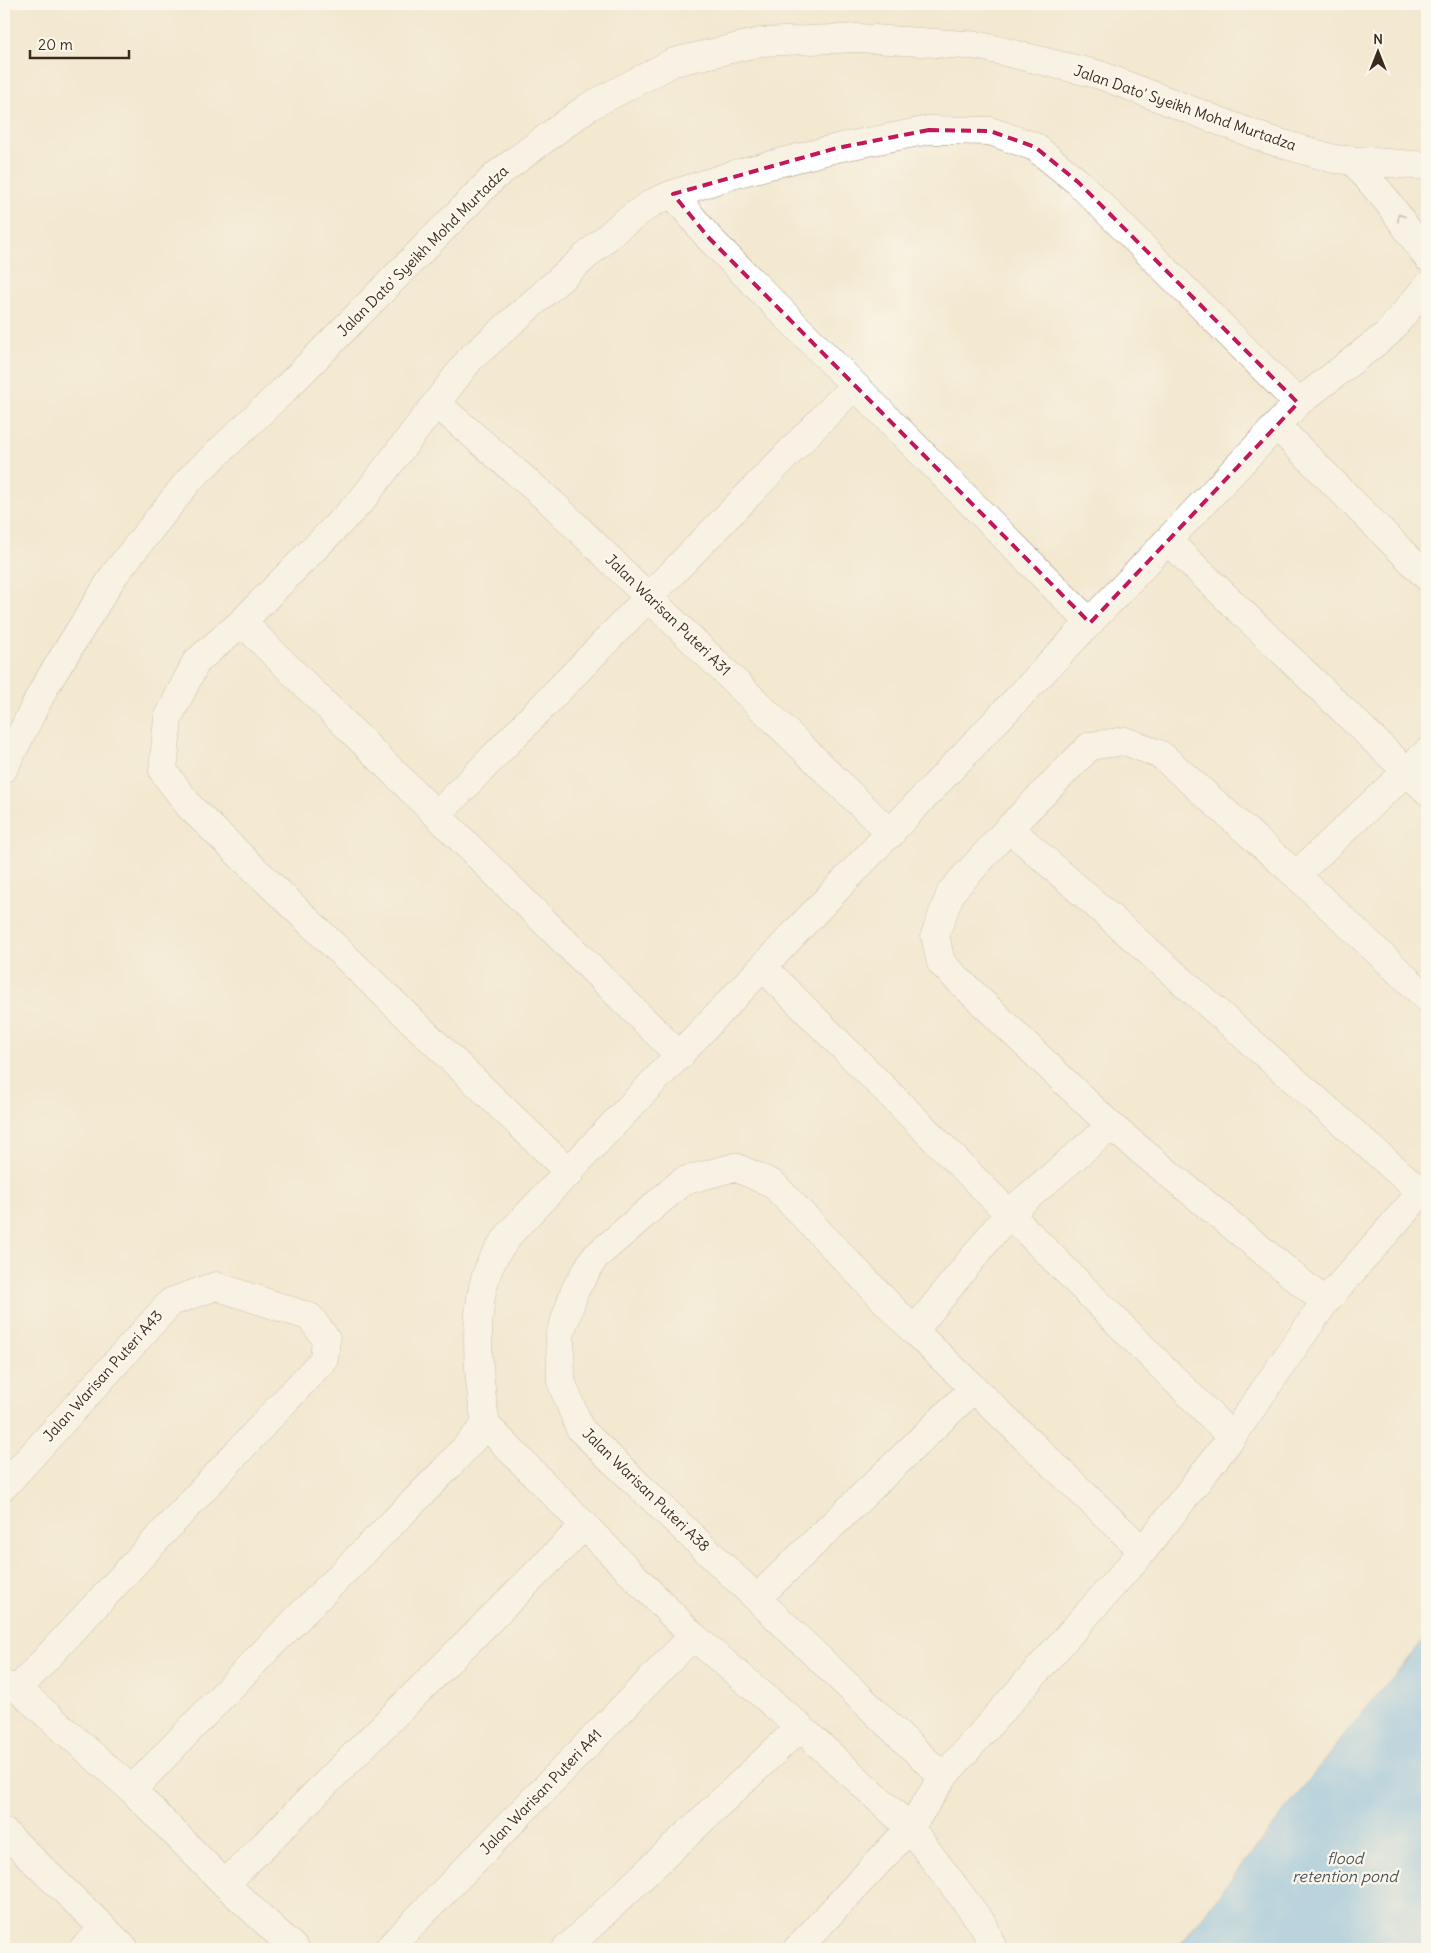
<svg xmlns="http://www.w3.org/2000/svg" width="1431" height="1953" viewBox="0 0 1431 1953" font-family="Delius,sans-serif">
<style>
.water{fill:#74baeb;stroke:#587284}
.lines{fill:none;stroke-linecap:round;stroke-linejoin:round}
.minor-casing{stroke:#978977;stroke-width:29}
.major-casing{stroke:#978977;stroke-width:29}
.minor{stroke:#fff;stroke-width:28}
.major{stroke:#fff;stroke-width:28}
.oneway{stroke:#a79f9a}
.marked{fill:none;stroke:#c2185b;stroke-width:4;stroke-dasharray:10 6;stroke-linejoin:round}
.labels{text-anchor:middle;stroke-width:4.5;stroke-linejoin:round;paint-order:stroke}
.street-label{font-size:15px;fill:#3b2a1e;stroke:#fbf7ec}
.water-label{font-size:16px;font-style:italic;fill:#4c555c;stroke:#fbf7ec}
</style>
<rect width="100%" height="100%" fill="#fbf7ec"/>
<filter id="ink" filterUnits="userSpaceOnUse"><feTurbulence type="fractalNoise" baseFrequency=".02" numOctaves="2"/><feDisplacementMap in="SourceGraphic" scale="10" xChannelSelector="R" yChannelSelector="G"/><feConvolveMatrix kernelMatrix="1 2 1 2 8 2 1 2 1" color-interpolation-filters="sRGB"/></filter>
<filter id="wash" filterUnits="userSpaceOnUse"><feTurbulence type="fractalNoise" baseFrequency=".0096" numOctaves="4" result="noise"/><feDisplacementMap in="SourceGraphic" scale="20" xChannelSelector="R" yChannelSelector="G"/><feGaussianBlur stdDeviation="1.12" result="paint"/><feColorMatrix in="noise" values="0 0 0 0 0 0 0 0 0 0 0 0 0 0 0 0 0 1.4 0 .05"/><feComposite in="paint" operator="in"/></filter>
<g filter="url(#wash)">
<rect width="100%" height="100%" fill="#f3e8d0"/>
<path class="water" d="M1427,1636V1949H1177L1349,1729Z"/>
</g>
<g filter="url(#ink)">
<g class="lines">
<defs>
<path id="minor" d="M673,194L709,238L1090,623
M437,404L552,503L891,834
M1277,426L1427,577
M1168,541L1427,791
M242,622L680,1056
M437,815L854,386
M1009,828L1422,1193
M1296,875L1427,752
M764,968L1232,1437
M570,1173L190,807L163,771L168,718L196,662L242,622L361,501L470,359L621,225L652,203L673,194L735,174L837,148L929,130L990,131L1035,147L1078,182L1298,403
M1325,1302L1111,1126L941,963L935,935L951,892L1009,828L1090,746L1125,741L1161,755L1296,875L1427,998
M914,1331L1009,1213L1111,1126
M4,1486L171,1302L216,1286L310,1317L326,1339L324,1359L18,1689
M757,1598L973,1389
M4,1685L18,1689L132,1790L225,1884L295,1949
M943,1777L580,1429L561,1381L560,1335L575,1290L594,1258L683,1181L735,1167L773,1184L914,1331L1143,1551
M132,1790L269,1647L444,1471L486,1425
M4,1832L125,1949
M225,1884L585,1525
M83,1949L104,1929
M388,1949L693,1636
M566,1949L800,1727
M797,1949L910,1828L943,1777L1143,1551L1232,1437L1325,1302L1427,1186
M993,1949L984,1926L910,1828L800,1727L693,1636L486,1425C478,1378 470,1300 494,1257C499,1248 506,1240 512,1231L1298,403L1387,334L1427,286"/>
<path id="major" d="M1353,161L1388,202L1427,257
M4,768L44,688L114,575L190,479L283,391L495,176L588,107L674,62L761,42L858,38L981,46L1100,75L1266,139L1334,159L1427,166"/>
</defs>
<use href="#minor" class="minor-casing"/>
<use href="#major" class="major-casing"/>
<use href="#minor" class="minor"/>
<use href="#major" class="major"/>
</g>
<defs><path id="oneway-chevron" d="M-2-3.5L2.5 0L-2 3.5" fill="none" stroke-width="1.6" stroke-linecap="round" stroke-linejoin="round" transform="scale(1.25)"/></defs>
<use class="oneway" href="#oneway-chevron" transform="translate(1400 217) rotate(-127)"/>
</g>
<path d="M0 0H1431V1953H0ZM929,130L990,131L1035,147L1078,182L1298,403L1090,623L709,238L673,194L837,148Z" fill="#f3e8d0" fill-opacity=".55" fill-rule="evenodd"/>
<path class="marked" d="M929,130L990,131L1035,147L1078,182L1298,403L1090,623L709,238L673,194L837,148Z"/>
<g class="labels">
<g class="street-label">
<text transform="translate(1185 108) rotate(19)" y="5">Jalan Dato' Syeikh Mohd Murtadza</text>
<text transform="translate(423 251) rotate(-45)" y="5">Jalan Dato' Syeikh Mohd Murtadza</text>
<text transform="translate(668 615) rotate(44)" y="5">Jalan Warisan Puteri A31</text>
<text transform="translate(103 1376) rotate(-48)" y="5">Jalan Warisan Puteri A43</text>
<text transform="translate(646 1490) rotate(44)" y="5">Jalan Warisan Puteri A38</text>
<text transform="translate(541 1792) rotate(-46)" y="5">Jalan Warisan Puteri A41</text>
</g>
<g class="water-label">
<text x="1345" y="1864">flood<tspan x="1345" dy="18">retention pond</tspan></text>
</g>
</g>
<rect width="1431" height="1953" fill="none" stroke="#fbf7ec" stroke-width="20"/>
<g transform="translate(1378 52)" stroke="#fbf7ec" stroke-width="4" paint-order="stroke">
<path d="M0-4L9 19L0 12L-9 19Z" fill="#3b2a1e"/>
<text y="-8" font-size="14" font-weight="bold" text-anchor="middle" fill="#3b2a1e">N</text>
</g>
<path d="M30 50v8h99v-8" fill="none" stroke="#3b2a1e" stroke-width="2.5"/>
<text x="38" y="50" font-size="15" fill="#3b2a1e" stroke="#fbf7ec" stroke-width="4" paint-order="stroke">20 m</text>
</svg>
